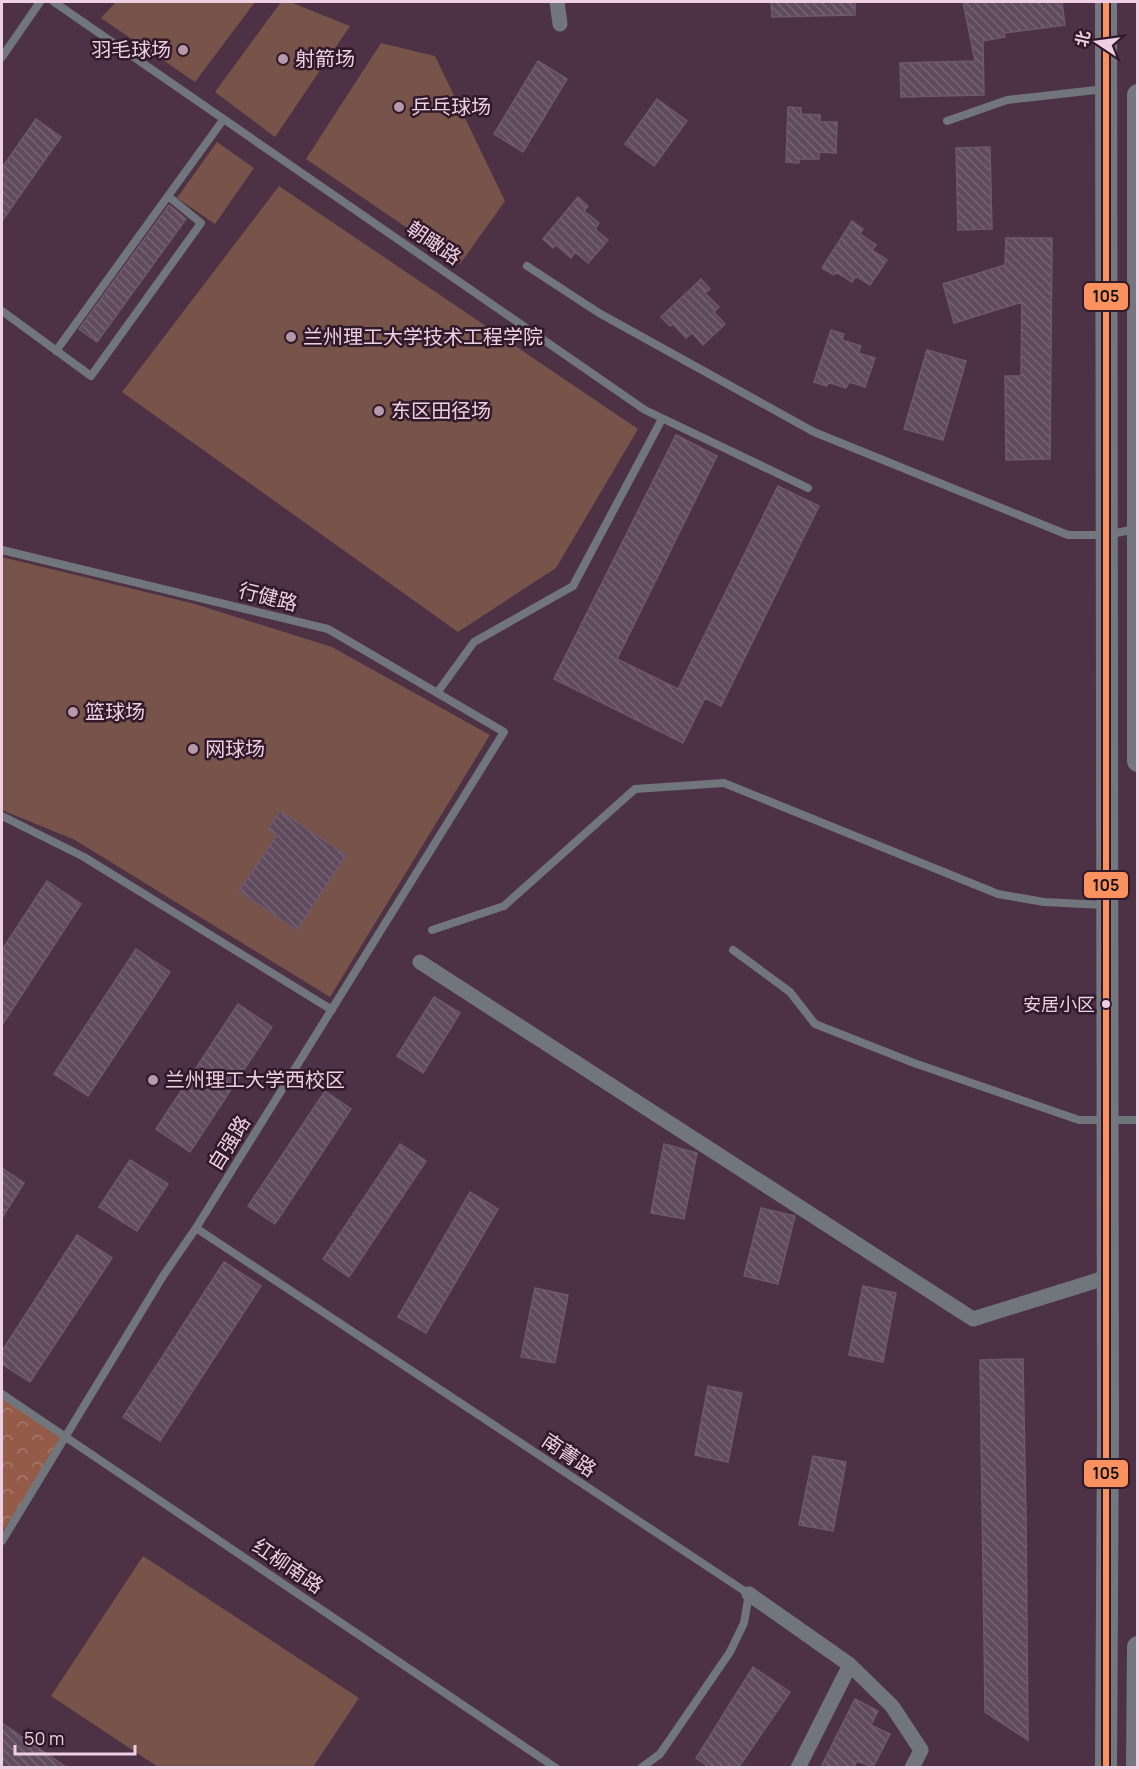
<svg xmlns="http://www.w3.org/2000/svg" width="1139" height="1769" viewBox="0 0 1139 1769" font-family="Manrope,'Noto Sans SC',sans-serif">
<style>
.forest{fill:url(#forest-crowns)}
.pitch{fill:#77534a}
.building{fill:url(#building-back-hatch);stroke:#6d596b;stroke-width:1.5}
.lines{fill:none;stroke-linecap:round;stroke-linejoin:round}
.lane{stroke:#71767c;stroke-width:8}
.street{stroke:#71767c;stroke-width:15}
.secondary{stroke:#757780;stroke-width:22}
.bus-1-casing{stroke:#301928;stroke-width:10}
.bus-1{stroke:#fa915f;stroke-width:6}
.poi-dot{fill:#b698ab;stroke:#301928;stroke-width:2}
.bus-dot{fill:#efd0e3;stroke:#301928;stroke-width:2}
.labels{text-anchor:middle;stroke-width:5;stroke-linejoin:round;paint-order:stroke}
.bus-label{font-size:18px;fill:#efd0e3;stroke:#301928;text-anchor:end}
.poi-label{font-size:20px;fill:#efd0e3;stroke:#301928;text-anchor:start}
.street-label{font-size:20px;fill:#efd0e3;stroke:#301928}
.line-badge{stroke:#301928;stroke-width:2}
.pale-badge-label{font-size:16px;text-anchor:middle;font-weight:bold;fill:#111}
</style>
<defs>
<pattern id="forest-crowns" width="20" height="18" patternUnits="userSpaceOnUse" patternTransform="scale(1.5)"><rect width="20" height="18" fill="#945b49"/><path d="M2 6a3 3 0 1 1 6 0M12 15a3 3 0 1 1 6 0" fill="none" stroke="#a8796c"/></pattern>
<pattern id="building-back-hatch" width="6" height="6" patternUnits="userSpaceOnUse" patternTransform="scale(1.5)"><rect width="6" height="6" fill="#5f4b5d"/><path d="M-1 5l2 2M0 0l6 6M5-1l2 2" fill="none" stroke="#766474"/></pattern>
</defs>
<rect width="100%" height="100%" fill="#4d3144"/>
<path class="forest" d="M2,1394L67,1436L2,1532Z"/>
<path class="pitch" d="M116,2H255L195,82L101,18Z
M281,2H290L350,26L275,137L215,92Z
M381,43L435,56L505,201L460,264L306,159Z
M217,142L254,168L215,224L177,198Z
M279,186L638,429L556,568L458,632L122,392Z
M2,557L195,604L332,647L490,735L330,997L75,840L2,810Z
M143,1556L359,1698L313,1767H158L51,1696Z"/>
<path class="building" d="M771,2H855V15L772,17Z
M963,2H1062L1065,25L1004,33L1005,37L983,41L984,95L901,97L900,63L975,61Z
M538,61L567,79L523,152L494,134Z
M657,99L687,121L654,166L625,144Z
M788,107L801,108V114L820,115V122H837L836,153L819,152V159H799V163L786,162Z
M36,119L61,137L2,221V168Z
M990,147L992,229L958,230L956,148Z
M578,197L588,206L584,211L599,223L595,229L608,240L588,263L575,252L571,258L556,245L553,248L543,239Z
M169,205L186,219L97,342L79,329Z
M852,221L863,229L860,234L876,245L872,250L887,260L870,285L856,276L852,282L836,272L834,275L822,268Z
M1006,238H1052L1050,459L1006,460L1005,376H1021L1022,302L954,323L943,284L1005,265Z
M701,279L710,289L705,293L719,307L714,312L725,324L703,345L692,333L686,338L673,324L670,326L661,317Z
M831,330L844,334L842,340L861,346L858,353L875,358L865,387L849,382L846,388L828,382L827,386L814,382Z
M927,350L966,361L943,440L904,429Z
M676,435L717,456L617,659L678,689L778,486L819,506L721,706L705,698L683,743L554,679Z
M280,811L346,855L297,930L239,891L277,835L268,829Z
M47,881L81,904L2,1025V950Z
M136,949L170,972L88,1096L54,1074Z
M434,997L460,1013L423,1073L397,1056Z
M238,1004L272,1027L190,1152L156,1129Z
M325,1091L351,1109L275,1224L248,1206Z
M400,1144L426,1161L349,1277L323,1259Z
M664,1144L697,1153L684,1219L651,1213Z
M130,1160L168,1184L137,1231L99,1207Z
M2,1168L24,1183L2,1218Z
M470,1192L498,1209L426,1333L398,1317Z
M761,1208L795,1216L778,1284L744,1276Z
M77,1235L112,1258L30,1382L2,1364V1351Z
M224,1262L261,1286L160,1441L123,1417Z
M863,1286L896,1293L883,1362L849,1355Z
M535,1288L568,1295L555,1363L521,1357Z
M1023,1359L1026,1517L1028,1740L985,1712L980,1360Z
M708,1386L742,1393L728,1462L695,1455Z
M813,1456L846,1462L833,1531L799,1525Z
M753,1667L790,1692L739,1767H709L696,1758Z
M855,1699L878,1711L871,1725L890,1734L873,1767L857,1761L854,1767H821Z
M2,1723L66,1767H2Z"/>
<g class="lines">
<path class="lane" d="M54,2L645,410L808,488
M2,57L40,2
M947,121L1007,100L1105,89
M527,266L599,313L814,432L1068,535H1107L1135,529
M2,311L91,376L201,223L168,196L223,120
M56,351L168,196
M2,550L328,629L504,732L196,1228L163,1276L2,1541
M437,693L474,642L573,586L662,419
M2,816L84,857L332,1010
M432,930L504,906L635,789L724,783L998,894L1044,902L1104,905
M733,950L790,992L815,1024L914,1063L1079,1120H1138
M196,1228L749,1594L744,1623L730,1652L660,1754L641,1768
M2,1394L556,1768"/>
<path class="street" d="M557,2L560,24
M420,962L973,1319L1108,1277
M749,1594L850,1665
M798,1768L850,1665L892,1706L921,1750L912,1768"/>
<path class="secondary" d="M1106,2L1108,1428L1106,1768
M1138,95V761
M1137,1768L1138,1647"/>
<defs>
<path id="bus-1" d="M1106,2V1768"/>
</defs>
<use href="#bus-1" class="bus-1-casing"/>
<use href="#bus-1" class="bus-1"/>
</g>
<g class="poi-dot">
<circle cx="183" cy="50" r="6"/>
<circle cx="283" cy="59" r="6"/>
<circle cx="399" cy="107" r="6"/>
<circle cx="291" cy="337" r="6"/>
<circle cx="379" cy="411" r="6"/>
<circle cx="73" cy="712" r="6"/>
<circle cx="193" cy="749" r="6"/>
<circle cx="153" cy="1080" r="6"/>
</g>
<circle class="bus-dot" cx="1106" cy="1004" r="5"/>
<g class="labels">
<g class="bus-label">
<text x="1095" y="1011">安居小区</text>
</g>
<g class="poi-label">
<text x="171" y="57" text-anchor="end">羽毛球场</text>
<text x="295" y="66">射箭场</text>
<text x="411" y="114">乒乓球场</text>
<text x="303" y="344">兰州理工大学技术工程学院</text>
<text x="391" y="418">东区田径场</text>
<text x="85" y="719">篮球场</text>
<text x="205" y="756">网球场</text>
<text x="165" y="1087">兰州理工大学西校区</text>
</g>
<g class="street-label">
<text transform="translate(434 243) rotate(34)" y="7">朝瞰路</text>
<text transform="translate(268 597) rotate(14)" y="7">行健路</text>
<text transform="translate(229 1143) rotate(-58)" y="7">自强路</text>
<text transform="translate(569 1455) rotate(34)" y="7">南菁路</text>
<text transform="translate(288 1566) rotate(34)" y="7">红柳南路</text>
</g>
</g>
<g class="line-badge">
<rect x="1083" y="282" width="46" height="29" rx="6" fill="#fa915f"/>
<rect x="1083" y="871" width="46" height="28" rx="6" fill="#fa915f"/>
<rect x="1083" y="1459" width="46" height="29" rx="6" fill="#fa915f"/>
</g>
<g class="pale-badge-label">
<text x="1106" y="302">105</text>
<text x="1106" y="891">105</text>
<text x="1106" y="1479">105</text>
</g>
<rect width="1139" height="1769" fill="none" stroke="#efd0e3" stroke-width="6"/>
<g transform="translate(1097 42) rotate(283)" stroke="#301928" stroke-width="4.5" paint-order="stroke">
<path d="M0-4.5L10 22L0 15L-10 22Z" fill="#efd0e3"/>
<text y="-9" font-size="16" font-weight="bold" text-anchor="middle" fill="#efd0e3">北</text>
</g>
<path d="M15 1745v9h120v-9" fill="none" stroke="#efd0e3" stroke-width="3"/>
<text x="24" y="1745" font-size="18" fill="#efd0e3" stroke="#301928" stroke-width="4.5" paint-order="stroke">50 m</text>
</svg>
